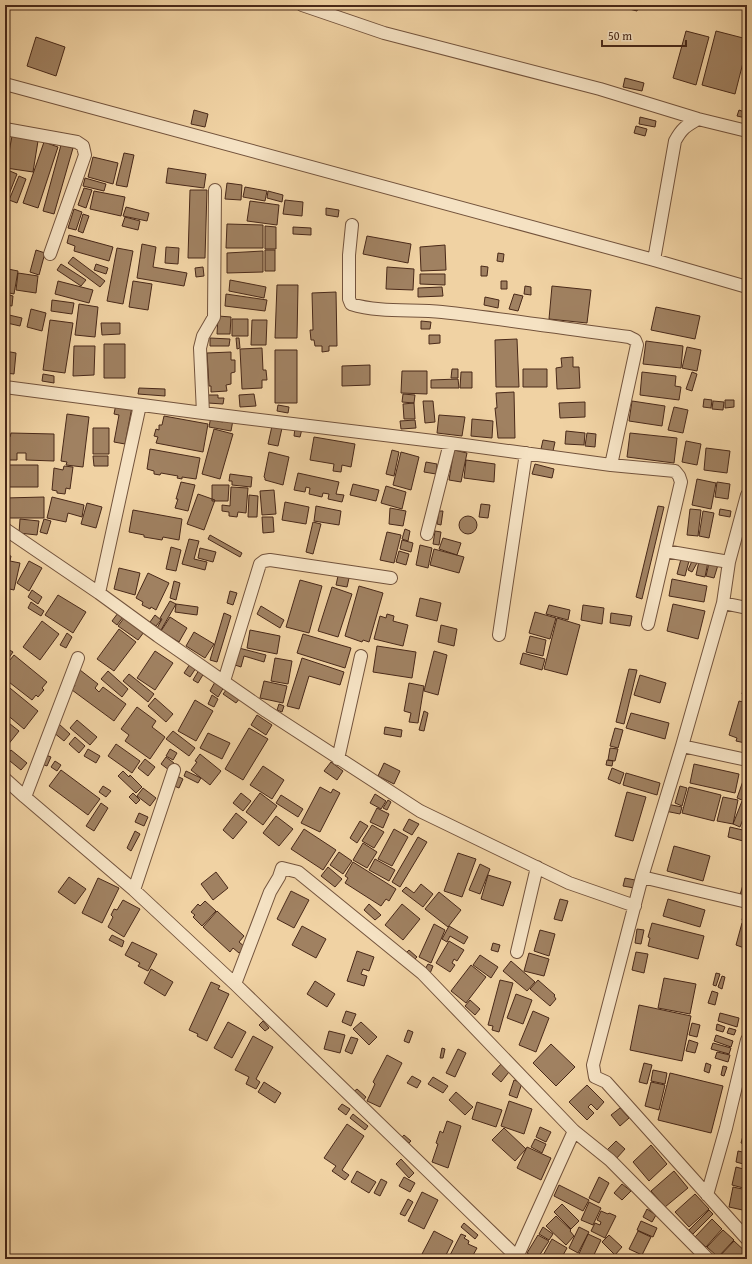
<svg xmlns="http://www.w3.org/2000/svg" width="752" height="1264" viewBox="0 0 752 1264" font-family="'Gentium Book Plus',serif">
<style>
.building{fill:#a08161;stroke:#492919}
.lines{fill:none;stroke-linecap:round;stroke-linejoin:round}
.street-casing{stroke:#73533c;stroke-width:14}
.street{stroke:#f5e2c3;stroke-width:12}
</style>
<rect width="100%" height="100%" fill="#f0d2a3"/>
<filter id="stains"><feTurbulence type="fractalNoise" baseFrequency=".005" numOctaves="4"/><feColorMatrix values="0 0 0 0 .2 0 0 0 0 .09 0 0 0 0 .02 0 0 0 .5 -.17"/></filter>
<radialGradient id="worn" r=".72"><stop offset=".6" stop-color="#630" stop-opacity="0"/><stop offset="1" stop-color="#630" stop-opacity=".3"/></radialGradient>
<path class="building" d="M614,5H639L637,11Z
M686,31L709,37L696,85L673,78Z
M716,31L747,39V47L735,94L702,85Z
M36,37L65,47L56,76L27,66Z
M625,78L644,83L642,91L623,87Z
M194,110L208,114L205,127L191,124Z
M739,110L747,113L746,118L737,116Z
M640,117L656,121L655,127L639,124Z
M636,126L647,129L645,136L634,133Z
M12,136L38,141L33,172L6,168Z
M44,142L58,147L38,208L23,203Z
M61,145L73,148L54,214L43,211Z
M124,153L134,155L127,187L116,185Z
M93,157L118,163L113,184L88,177Z
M168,168L206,174L204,188L166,183Z
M5,169L17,174L6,202H5Z
M19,176L26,179L17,203L9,200Z
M85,178L106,184L104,191L83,186Z
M227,183L242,185L241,200L225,199Z
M245,187L267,191L265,201L243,197Z
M84,188L92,190L86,208L78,205Z
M190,190H207L205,258H188Z
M94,191L125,197L121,216L90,209Z
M268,191L283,195L282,202L267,198Z
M285,200L303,202L302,216L283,214Z
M250,201L279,205L277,225L247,221Z
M126,207L149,213L147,221L123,216Z
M326,208L339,210L338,217L326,215Z
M74,209L82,212L76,230L68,228Z
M83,214L89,216L83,233L78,231Z
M125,217L140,221L138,230L122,226Z
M227,224L263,225V248H226Z
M265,226L276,227V249H265Z
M293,227L311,228V235L293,234Z
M69,235L113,247L109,261L74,251L75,246L67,243Z
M367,236L411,244L408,263L363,254Z
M142,244L156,247L153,267L187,273L184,286L137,278Z
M445,245L446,270L421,271L420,247Z
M166,247L179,248L178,264L165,263Z
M117,248L133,251L123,304L107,301Z
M36,250L45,253L39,275L30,272Z
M265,250H275V271H265Z
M263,251V272L227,273V253Z
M498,253L504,254L503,262L497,261Z
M73,257L105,281L100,287L68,263Z
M61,264L86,280L81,286L57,270Z
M96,264L108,268L106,274L94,270Z
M481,266L488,267L487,276H481Z
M203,267L204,276L196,277L195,268Z
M387,267L414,269L413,290L386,289Z
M8,269L18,271L14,294L5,292Z
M18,273L38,276L36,293L16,290Z
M420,274H445V285L420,284Z
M230,280L266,287L264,298L229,291Z
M58,281L93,290L89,303L55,294Z
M133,281L152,284L148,310L129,307Z
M501,281H507V289H501Z
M277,285H298L297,338H275Z
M525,286L531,287V295L524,294Z
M552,286L591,290L587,323L549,319Z
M442,287L443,296L418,297V288Z
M336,292L337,346H329V351L322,352V346H315L314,340H311L310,330H313L312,293Z
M5,294L13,296L12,306L5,305Z
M226,294L267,300L265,311L225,306Z
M514,294L523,296L518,311L509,309Z
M485,297L499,300L498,308L484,305Z
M52,300L74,303L72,314L51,311Z
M79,304L98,307L95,337L75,335Z
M656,307L700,316L695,339L651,330Z
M31,309L46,313L42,331L27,327Z
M9,315L22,318L20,326L7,323Z
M218,316L231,317L230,334H217Z
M232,319H248V336H232Z
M50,320L73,323L65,373L43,370Z
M252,320H267L266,345H251Z
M421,321L431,322L430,329H421Z
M101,323H120V334L102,335Z
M429,335H440V343L429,344Z
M210,338L230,339L229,346H210Z
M236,338H239L240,348L237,349Z
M517,339L519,387H496L495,340Z
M646,341L683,346L681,368L643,364Z
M104,344H125V378H104Z
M74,346H95L94,375L73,376Z
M687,347L701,350L697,371L682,368Z
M262,348L263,370H266L267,380H262V388L242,389L240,349Z
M275,350H297V403H275Z
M5,351L16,353L14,374L5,373Z
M231,352V360H235V372L231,373V384L226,385L227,391L211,392V386H209L207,353Z
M573,357V367H579L580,388L557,389L556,368L562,367L561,358Z
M370,365V385L342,386V366Z
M452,369H458V378H451Z
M523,369H547V387H523Z
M402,371H427V394L401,393Z
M461,372H472V388H460Z
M642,372L676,376L675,386L681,387L679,400L640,395Z
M692,372L697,374L692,391L686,389Z
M43,374L54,376V383L42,381Z
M458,379L459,388H431V380Z
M139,388L165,389V396L138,394Z
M514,392L515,438H498L495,408H497L496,393Z
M254,394L256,406L240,407L239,395Z
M403,394L415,395L414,403L402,402Z
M208,395H218V398H224L223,404L208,403Z
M704,399L712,400L711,408L703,407Z
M725,400H734V407L725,408Z
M423,401H433L435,422L425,423Z
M632,401L665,406L662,426L629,421Z
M713,401L724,402L723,410L712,409Z
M585,402V417L560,418L559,403Z
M414,403L415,419H404L403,404Z
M116,404L132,407L125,444L114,442L119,415L114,414Z
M278,405L289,407L288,413L277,411Z
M674,407L688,410L683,433L668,430Z
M67,414L89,417L83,467L66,465L67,462L61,461Z
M439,415L465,417L462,436L437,433Z
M164,416L208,424L203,452L156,443L158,437L154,436L156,429L159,430V425H162Z
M211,416L217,417V421L223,422L224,418L233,420L231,431L209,427Z
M472,419L493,421L492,438L471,436Z
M415,420L416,428L401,429L400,421Z
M272,426L282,428L278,446L268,444Z
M93,428H109V454H93Z
M295,428L302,429L300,437L294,436Z
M214,429L233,434L220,479L202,474Z
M566,431L585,433L584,445L565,444Z
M11,433L54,434V461L26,460V453H17V460H5V437H10Z
M587,433L596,434L595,447L585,446Z
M630,433L677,438L674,463L627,457Z
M314,437L355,444L351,467L342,465L341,472L333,471L334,464L310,460Z
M543,440L555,442L553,451L541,449Z
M686,441L701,444L697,465L682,462Z
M706,448L730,451L727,473L704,470Z
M150,449L200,458L196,479L182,477V479L177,478L178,476L161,473L160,475L154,474V471L147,469Z
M392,450L399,452L394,476L386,474Z
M454,450L467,453L461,482L449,480Z
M269,452L289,457L283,485L265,480V478L264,477Z
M401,452L419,457L411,490L393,485Z
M93,456H108V466H94Z
M466,460L495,464L494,482L464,478Z
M426,462L437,464L436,474L424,472Z
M535,464L554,469L552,478L532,474Z
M5,465H38V487H5Z
M64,466L73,467L70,489L66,488L65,494L57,493V491L52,490L54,468L63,470Z
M298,473L339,482L336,494L344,495L342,502L328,499L329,494L323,493L322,497L309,494L310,488L306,487L305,492L294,490Z
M230,474L252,477L251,487L232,485V481H229Z
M697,479L716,483L711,509L692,505Z
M181,482L195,485L188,511L175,508L178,499H176Z
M717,482L730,484L728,499L715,497Z
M353,484L379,490L376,501L350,495Z
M212,485H229L228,501H212Z
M386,486L406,492L402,509L381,503Z
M231,487L248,488L246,513L238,512L237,517L229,516V512L222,511V505L230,506Z
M274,490L276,514L262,515L260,491Z
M198,494L215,500L204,530L187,524Z
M249,495L258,496L257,517H248Z
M44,497V518H5V498Z
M52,497L84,505L82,517L68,513L66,522L47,518Z
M285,502L309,507L306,524L282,520Z
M87,503L102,507L96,528L81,524Z
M481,504L490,505L488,518L479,517Z
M316,506L341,511L339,525L314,521Z
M658,506L664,507L642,599L636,597Z
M390,508L406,511L403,526L389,524Z
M690,509L701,510L698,536L687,535Z
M720,509L731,511L730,517L719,515Z
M133,510L182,519L179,540L163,537L162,540L144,537V535L129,532Z
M439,511H443L441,525L437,524Z
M703,511L714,513L709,538L699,536Z
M459 525a9 9 0 1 1 18 0a9 9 0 1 1-18 0Z
M262,517H273L274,532L263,533Z
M20,519L39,521L37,535L19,533Z
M44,519L51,521L47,534L40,532Z
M313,522L321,524L313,554L306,552Z
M405,529L410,531L408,541L402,539Z
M435,531L441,532L439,545L433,544Z
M387,532L401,535L394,563L380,560Z
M210,535L242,553L240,557L208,539Z
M443,538L461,543L457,555L439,549Z
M189,539L199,541L194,559L207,562L205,570L182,564Z
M402,540L413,543L411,552L400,549Z
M420,545L432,548L428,568L416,565Z
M171,547L181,550L176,571L166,569Z
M200,548L216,552L213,562L198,558Z
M434,549L464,557L459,573L430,565Z
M399,551L409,554L406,565L396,562Z
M5,555L11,556L10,561L20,563L14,590L5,588Z
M681,559L689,561L685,576L677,574Z
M29,561L42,568L29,591L17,583Z
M692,561L697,563L692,572L688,570Z
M699,561L708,562L705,577L696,575Z
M709,563L718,565L714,578L706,576Z
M119,568L140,573L135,595L114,589Z
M148,573L169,583L156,610L151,607L150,609L142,605L143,602L136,598Z
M338,576L349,578L347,587L336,585Z
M672,579L707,586L704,602L669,596Z
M300,580L322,586L309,633L286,627Z
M174,581L180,583L176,600L170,598Z
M359,586L383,593L369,642L363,640L362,642L345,636Z
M332,587L352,594L338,637L318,631Z
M32,590L42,597L38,604L28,597Z
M230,591L237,593L233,605L227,603Z
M58,595L86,612L73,633L45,615Z
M420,598L441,603L437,621L416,616Z
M170,601L176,604L161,630L157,628L162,619L160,618Z
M31,602L44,611L41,616L28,608Z
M176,604L198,607L197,615L175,612Z
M673,604L705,611L698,639L667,631Z
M549,605L570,610L568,620L546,614Z
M583,605L604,608L602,624L581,620Z
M261,606L284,620L280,628L257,614Z
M535,612L556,618L550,639L529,633Z
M118,613L123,617L117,625L112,621Z
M224,613L231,616L217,662L210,660Z
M611,613L632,616L630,626L610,623Z
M387,614L394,616L393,621L408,625L403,646L374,639L380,616L386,618Z
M155,615L161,620L156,626L150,622Z
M170,617L187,628L179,642L161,631Z
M124,618L144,632L138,640L118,626Z
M557,618L580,625L567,675L544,669Z
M42,621L59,634L40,660L23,647Z
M441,625L457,629L454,646L438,642Z
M119,629L136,642L114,671L97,659Z
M250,630L280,636L277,654L247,648Z
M194,632L214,644L205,658L186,646Z
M67,633L72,637L66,648L60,645Z
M303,634L351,648L345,668L297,653Z
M530,636L546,640L543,656L526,652Z
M377,646L416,652L412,678L373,672Z
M6,648L13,652L6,662H5V650Z
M239,648L266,655L264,662L244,656L241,667L235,665Z
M155,651L173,663L155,690L137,678Z
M434,651L447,655L438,695L424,691Z
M523,653L545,659L542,670L520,664Z
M14,655L47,682L42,688L44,690L38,697L36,695L32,700L5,679V666Z
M275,658L292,661L288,684L271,681Z
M302,658L344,672L340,685L309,676L299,709L287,706Z
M190,664L196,668L190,677L184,673Z
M629,669L637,670L624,724L616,722Z
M80,670L98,684L95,688L99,692L103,687L126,704L114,721L72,690L75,685L71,682Z
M199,670L204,673L198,683L193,680Z
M108,671L128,689L122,697L101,679Z
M129,674L154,694L148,702L123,681Z
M640,675L666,683L660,703L634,695Z
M264,681L287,686L283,703L260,698Z
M215,682L224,687L218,697L210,691Z
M409,683L424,686L418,723L409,722L411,713L404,711Z
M5,684L38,711L24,729L5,713Z
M744,686L747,687V695L742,694Z
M227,689L240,698L236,703L223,694Z
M212,695L218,699L214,707L208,704Z
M155,698L173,714L166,722L148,706Z
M195,700L213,711L196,741L178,731Z
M739,701L747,703V741L746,740L745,743L736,741L737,738L729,735Z
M279,704L284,706L282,712L277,710Z
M137,707L156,721L152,727L165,737L150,759L125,741L129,735L121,729Z
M424,711L428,713L424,731L419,730Z
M631,713L669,723L665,739L626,728Z
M257,715L272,725L266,735L251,725Z
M5,720L19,731L7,746L5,745Z
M77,720L97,737L90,745L70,728Z
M59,724L70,734L64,741L53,732Z
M385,727L402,730L401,737L384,734Z
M249,728L268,739L243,780L225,769Z
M615,728L623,730L618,748L610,746Z
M173,731L195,748L189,756L166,739Z
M208,733L230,743L222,759L200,748Z
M75,737L85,746L79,753L69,744Z
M116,744L140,761L132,773L108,756Z
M610,748L618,749L615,761L608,760Z
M88,749L100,756L96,763L84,756Z
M170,749L177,753L173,760L166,756Z
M11,750L27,763L21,770L5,757Z
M200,754L221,771L210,785L191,770L197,762L195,761Z
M46,755L51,757L47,766L42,764Z
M166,757L174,763L169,770L161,764Z
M145,759L155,767L148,776L138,768Z
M607,760L613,761L612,766L606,765Z
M55,761L61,765L57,771L51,767Z
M331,762L343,771L337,780L324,771Z
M384,763L400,771L394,784L378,776Z
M694,764L739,774L735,793L690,783Z
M263,766L284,780L272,799L250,785Z
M612,768L624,773L620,784L608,779Z
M61,770L100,799L88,815L49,786Z
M123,771L129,777L130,775L142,787L136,793L118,776Z
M186,771L201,778L198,783L184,776Z
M626,773L660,783L657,795L623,785Z
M177,776L183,779L179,788L172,785Z
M744,778L747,779V802L737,798Z
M103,786L111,791L106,797L99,792Z
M680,786L687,788L682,806L675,803Z
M320,787L331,793L333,789L340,793L320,832L301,823Z
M689,787L721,795L714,821L682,813Z
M143,788L156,798L150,806L137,796Z
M627,792L646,797L633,841L615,836Z
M133,793L140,800L136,804L129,797Z
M241,793L251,801L243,811L233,803Z
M260,793L277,806L263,825L246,812Z
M375,794L386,801L381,809L370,803Z
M281,795L303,809L298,817L276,803Z
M723,797L738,800L733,824L717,821Z
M388,800L391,802L387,810L383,808Z
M742,801L747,803V809L740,827L733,824Z
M101,803L108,808L94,831L86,826Z
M667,804L682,807L680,814L665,811Z
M377,808L389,814L383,828L370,822Z
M139,813L148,817L144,826L135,822Z
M236,813L247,822L233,839L223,830Z
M746,815H747V829L742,828Z
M276,816L293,829L279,846L263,833Z
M409,819L419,824L412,835L403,830Z
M360,821L368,826L357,843L350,838Z
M372,825L384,832L374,848L362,841Z
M730,827L747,831V842L728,837Z
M304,829L336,850L323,870L291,849Z
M394,829L408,837L392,866L378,859Z
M135,831L140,834L131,851L127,848Z
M418,837L427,842L400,887L392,882Z
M363,843L377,852L367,868L353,860Z
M674,846L710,856L703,881L667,871Z
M339,852L352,861L343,874L330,865Z
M458,853L476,859L462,897L444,891Z
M375,859L395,870L389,881L369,870Z
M353,862L396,889L389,901L386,899L381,906L345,883L348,878L345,876Z
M480,864L490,869L480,894L469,890Z
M328,867L342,879L335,887L321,876Z
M216,872L228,888L213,900L201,884Z
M488,875L511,882L503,906L481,899Z
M69,877L86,889L75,904L58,892Z
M98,878L119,888L102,923L82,913Z
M625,878L635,880L634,888L623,886Z
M745,878L747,879V898L740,895Z
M421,884L433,894L423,907L402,891L406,887L414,893Z
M291,891L309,900L294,928L277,919Z
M439,892L461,910L448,927L425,909Z
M560,899L568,901L562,921L554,919Z
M668,899L705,910L700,927L663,916Z
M123,900L140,909L124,937L108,927L113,917L111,915L114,909L117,910Z
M205,901L216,911L202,926L193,917L195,915L191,912L198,904L200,906Z
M369,904L381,915L375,920L364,910Z
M402,904L420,919L403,940L385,925Z
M745,908L747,909V922L742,920Z
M217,911L244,936L239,942L245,947L239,953L233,948L230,952L203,927Z
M652,923L704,936L698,959L648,946L650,938L648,937Z
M742,923L747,924V949L736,945Z
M434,924L445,930L431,963L419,957Z
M302,926L326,939L316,958L292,945Z
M449,926L468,937L464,944L450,936L447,942L442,939Z
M637,929L644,930L641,944L635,943Z
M540,930L555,934L549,956L534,951Z
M112,935L124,941L122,947L109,940Z
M449,941L464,950L457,961L454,959L452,963L455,965L450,972L436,963Z
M132,942L157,954L148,971L138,966L140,963L125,955Z
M493,943L500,945L498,952L491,950Z
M409,950L417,957L413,961L406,953Z
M357,951L374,957L369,971L363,969L361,974L367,976L364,986L347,981Z
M636,952L648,954L644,973L632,970Z
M529,953L549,959L544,976L524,971Z
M480,955L498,967L491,978L473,965Z
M511,961L535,982L527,991L503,971Z
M428,964L433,966L429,976L423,973Z
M471,965L486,977L466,1003L451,991Z
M151,969L173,982L165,996L144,983Z
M716,973L720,974L716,986L713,985Z
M722,976L725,977L722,989L718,987Z
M664,978L696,984L690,1014L658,1008Z
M500,980L513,983L499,1032L492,1030L493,1026L488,1025Z
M538,980L555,995L554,996L556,999L550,1006L530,989Z
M315,981L335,994L327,1007L307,994Z
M211,982L220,986L218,989L229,994L207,1041L197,1036L198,1034L189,1030Z
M712,991L718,993L715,1005L708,1003Z
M516,994L532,1000L523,1024L507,1018Z
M470,1000L480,1009L475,1015L465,1006Z
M639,1005L691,1016L682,1061L630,1050Z
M346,1011L356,1014L351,1026L342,1022Z
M533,1011L549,1018L536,1052L519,1045Z
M720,1013L739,1018L737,1027L718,1021Z
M263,1021L269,1028L265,1031L259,1025Z
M228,1022L246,1032L232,1058L214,1048Z
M361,1022L377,1037L369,1045L353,1029Z
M692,1023L700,1025L697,1037L689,1035Z
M717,1024L725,1027L723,1032L716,1030Z
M729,1028L736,1030L734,1035L727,1033Z
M408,1030L413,1032L409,1043L404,1041Z
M329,1031L345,1035L340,1053L324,1049Z
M716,1035L733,1041L731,1047L714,1041Z
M253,1036L273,1047L256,1079L260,1082L256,1089L246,1084L249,1077L235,1070Z
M351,1037L358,1039L352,1054L345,1051Z
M689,1040L698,1043L695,1053L686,1051Z
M713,1043L731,1048L729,1054L711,1049Z
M551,1044L575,1067L556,1086L533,1063Z
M442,1048L445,1049L443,1058H440Z
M458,1049L466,1053L455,1077L446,1073Z
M717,1052L730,1055L728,1062L715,1058Z
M387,1055L402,1063L380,1107L367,1101L375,1084L373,1082Z
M644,1063L652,1065L647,1084L639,1082Z
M706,1063L711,1065L709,1073L704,1071Z
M501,1064L509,1072L501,1082L492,1074Z
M723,1066L727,1067L724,1076L721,1075Z
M653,1070L667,1073L665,1084L651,1081Z
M670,1073L723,1086L711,1133L658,1120Z
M412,1076L421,1081L417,1088L407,1083Z
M433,1077L448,1086L443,1093L428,1084Z
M514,1080L522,1083L517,1098L509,1095Z
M264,1082L281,1093L275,1103L258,1092Z
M651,1082L665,1085L659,1110L645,1106Z
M587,1085L604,1102L597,1110L591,1104L588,1107L594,1113L587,1120L569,1102Z
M357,1089L366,1097L362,1102L352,1093Z
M456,1092L473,1107L465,1115L449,1100Z
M509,1101L532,1109L524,1134L501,1126Z
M477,1102L502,1110L496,1127L472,1119Z
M342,1104L350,1109L346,1115L338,1109Z
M620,1108L629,1118L620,1126L611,1115Z
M353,1114L368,1126L365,1130L350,1118Z
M447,1121L461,1126L448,1168L432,1162L438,1144L436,1143L440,1131L443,1133Z
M347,1124L364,1136L342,1170L349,1175L345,1180L332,1171L336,1166L324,1158Z
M540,1127L551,1132L546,1142L536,1137Z
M504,1128L526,1149L515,1161L492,1140Z
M744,1132H747V1145L741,1143Z
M404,1135L411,1141L409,1143L402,1137Z
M535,1139L546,1144L542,1153L531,1147Z
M616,1141L625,1149L616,1159L607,1150Z
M651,1145L667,1164L649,1181L633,1162Z
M527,1147L551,1158L541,1180L517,1168Z
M738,1151L747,1153V1165L736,1162Z
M401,1159L414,1173L409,1178L396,1164Z
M736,1167L747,1170V1189L732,1185Z
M357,1171L376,1182L369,1193L351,1182Z
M674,1171L688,1188L665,1207L651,1191Z
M404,1177L415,1183L410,1192L399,1186Z
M599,1177L609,1183L599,1203L589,1198Z
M381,1179L387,1182L380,1196L374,1193Z
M622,1184L631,1191L622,1200L614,1193Z
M559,1185L589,1200L583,1211L554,1196Z
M733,1187L747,1190V1211L729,1207Z
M422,1192L438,1200L424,1229L408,1221Z
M695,1194L709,1209L689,1227L675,1212Z
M408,1199L413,1202L405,1216L400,1214Z
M589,1202L601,1208L593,1225L581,1220Z
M562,1204L579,1221L571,1229L554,1212Z
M647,1209L656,1215L652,1222L643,1217Z
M709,1210L713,1214L693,1234L689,1230Z
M601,1211L608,1214L609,1213L616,1216L605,1238L591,1231L595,1223L600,1225L601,1222L597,1220Z
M556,1216L571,1230L570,1231L574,1236L566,1245L546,1226Z
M712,1219L722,1229L706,1247L695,1237Z
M641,1221L657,1228L653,1237L637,1230Z
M464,1223L478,1235L475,1239L461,1227Z
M543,1227L553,1234L549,1240L539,1234Z
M579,1227L589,1232L578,1253L569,1248Z
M723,1230L734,1240L718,1257L707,1247Z
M434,1231L453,1241L444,1259H433L422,1254Z
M638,1231L651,1237L642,1255L629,1249Z
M461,1234L466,1236L464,1238L469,1241L468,1244L477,1248L471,1259H448Z
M588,1234L601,1240L592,1259H584L578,1256Z
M538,1235L549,1241L537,1259L527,1253Z
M609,1235L622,1247L615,1255L602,1242Z
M552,1239L567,1248L561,1259H541Z
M734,1241L747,1253V1259H719L718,1258Z
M630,1254L636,1259H626Z"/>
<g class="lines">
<defs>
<path id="street" d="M302,5L384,33L600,89L698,119L747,131
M5,84L654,260L747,287
M5,129L77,142L83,146L85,155L50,254
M352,225L349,255V299L351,304C380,313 412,309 442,312C504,319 567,329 629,337L635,340L637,345L611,465
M654,260L675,141C682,128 686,126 698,119
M5,387L203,413L450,443L611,465L675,471L679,476L681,482L648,624
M203,413L200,348L203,336L214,317L215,190
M747,495L729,562L723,603L682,746L642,877L593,1065L595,1077L606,1082L747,1239
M5,529L99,593L158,636L266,711L420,811L569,883L635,906
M427,534L450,443
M665,551L729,562
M99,593L140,405
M723,603L747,608
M499,635L526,453
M224,681L260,564L264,561L270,560L391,578
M682,746L747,760
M338,759L361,656
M5,779L25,797L134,890L235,984L519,1259
M25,797L78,658
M642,877L747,902
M134,890L174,770
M517,952L537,867
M235,984L270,892L279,877L282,868L298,872L422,973L574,1131L610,1160L708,1259
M707,1195L726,1128L747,1040
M517,1257L574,1131"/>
</defs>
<use href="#street" class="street-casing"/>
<use href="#street" class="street"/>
</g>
<rect width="752" height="1264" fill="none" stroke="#f0d2a3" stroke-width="20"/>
<rect x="6" y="6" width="740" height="1252" fill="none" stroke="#492919" stroke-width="2"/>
<rect x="10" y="10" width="732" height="1244" fill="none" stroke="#492919"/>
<path d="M602 40v6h84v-6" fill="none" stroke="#492919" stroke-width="2"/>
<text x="608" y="40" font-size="12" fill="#492919" stroke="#f5e2c3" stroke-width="3" paint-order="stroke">50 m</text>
<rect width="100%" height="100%" filter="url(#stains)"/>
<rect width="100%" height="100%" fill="url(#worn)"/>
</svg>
